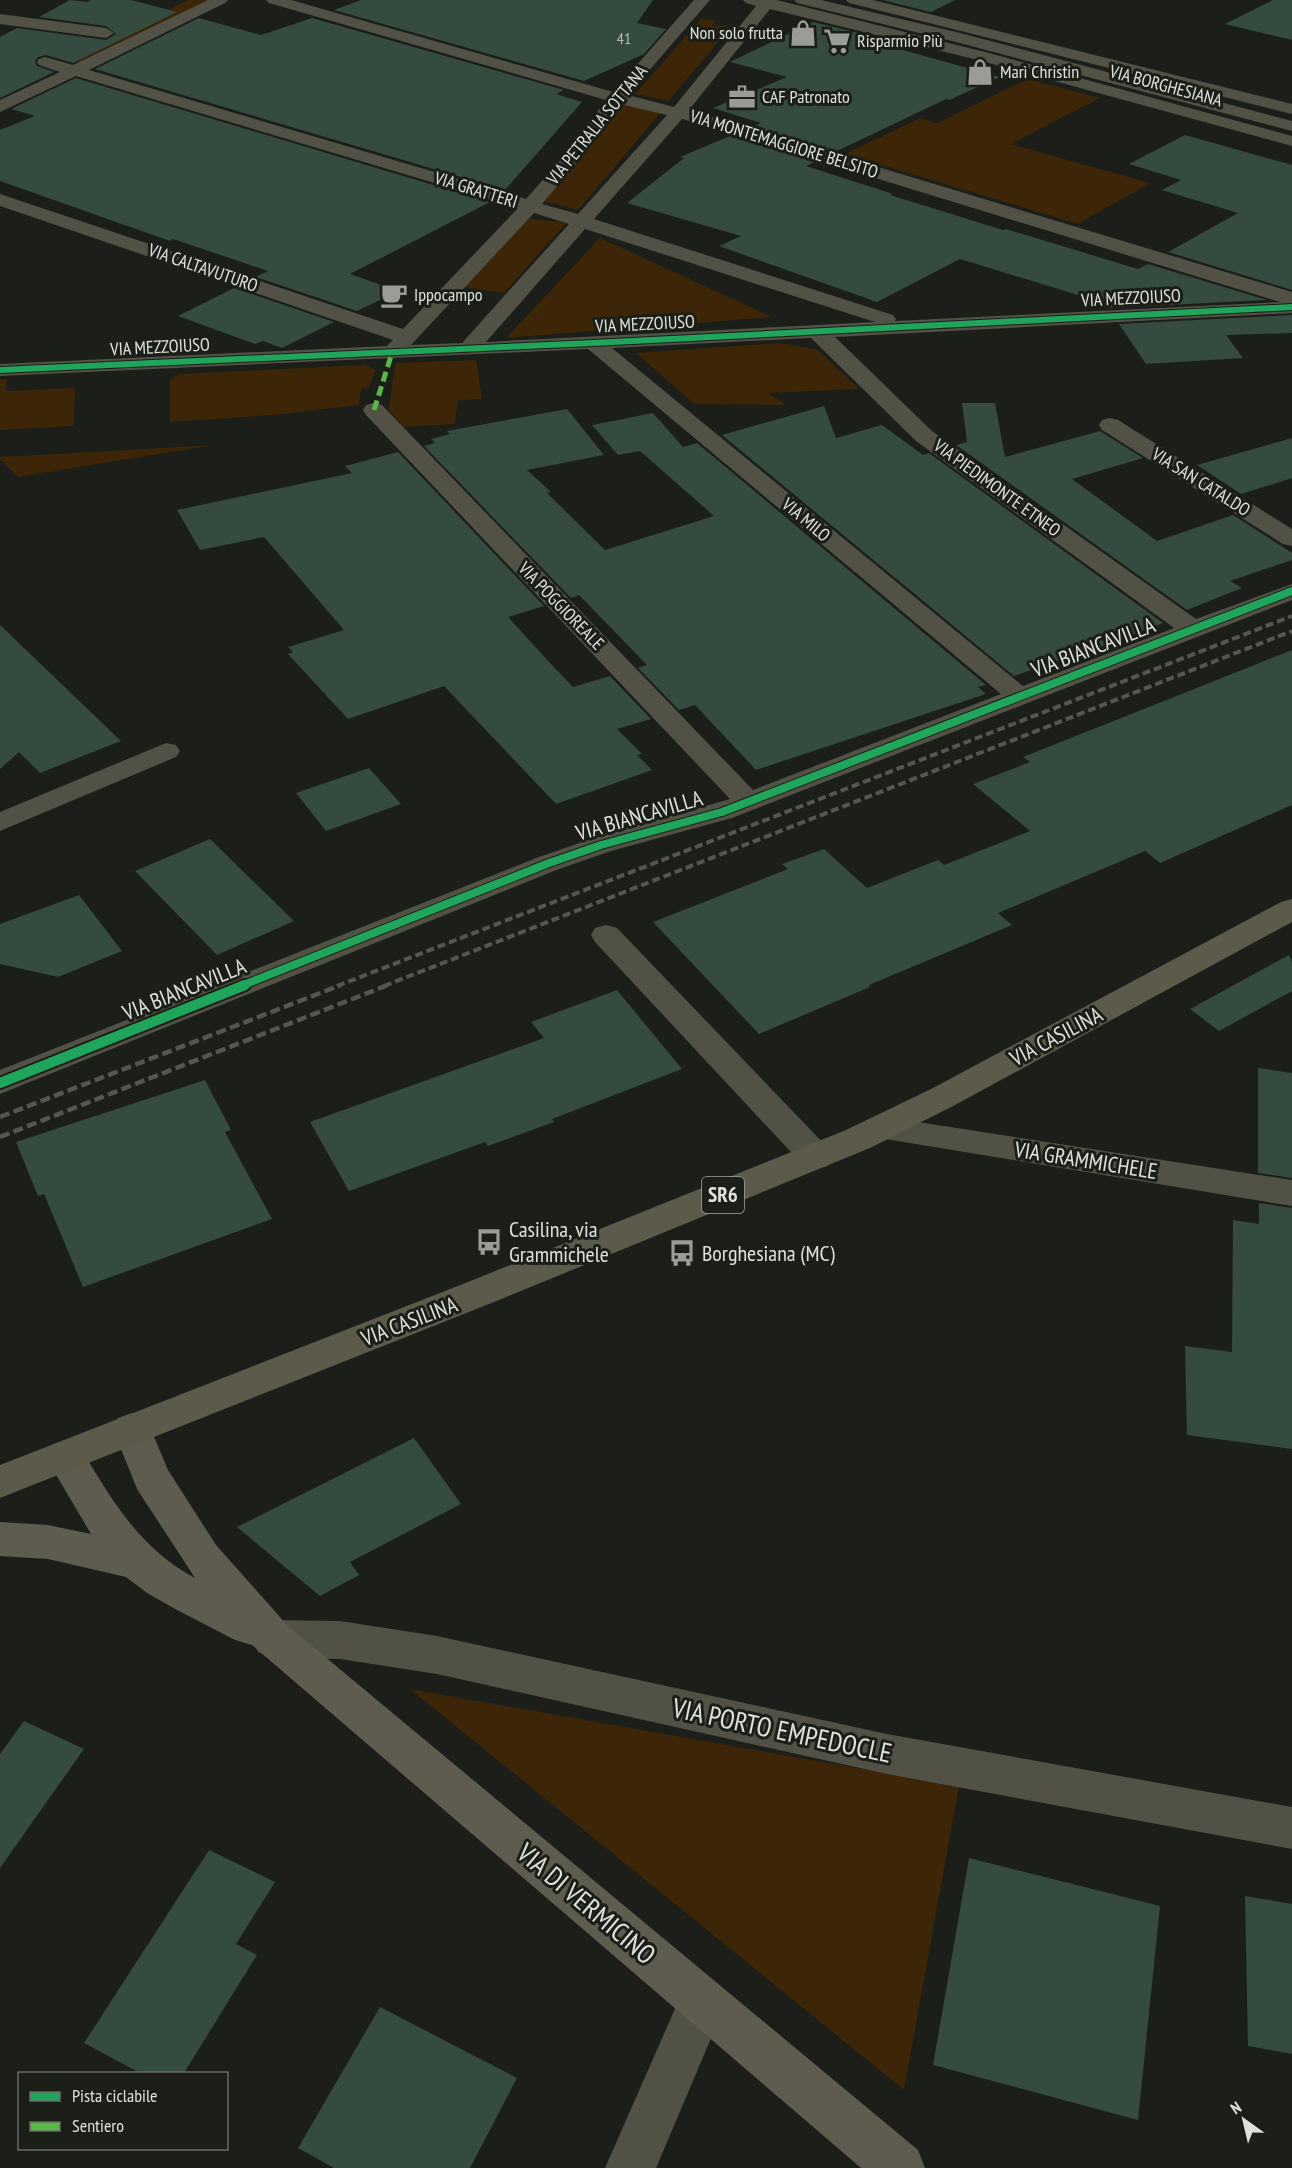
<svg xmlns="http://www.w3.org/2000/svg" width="1292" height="2168" viewBox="0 0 1292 2168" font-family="'PT Sans Narrow',sans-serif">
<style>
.green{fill:#3c2607}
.building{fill:#354b40}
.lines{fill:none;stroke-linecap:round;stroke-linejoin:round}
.minor{fill:#525145;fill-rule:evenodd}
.tertiary{fill:#525145;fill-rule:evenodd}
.secondary{fill:#5d5c4e;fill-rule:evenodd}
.primary{fill:#5c5a4b;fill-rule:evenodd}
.rail-far1{stroke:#56554e;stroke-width:4;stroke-dasharray:8 4;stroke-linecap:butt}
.rail{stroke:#56554e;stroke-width:4.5;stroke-dasharray:10 4.5;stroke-linecap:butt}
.quiet{stroke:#58b947;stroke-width:5;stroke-dasharray:10 5;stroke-linecap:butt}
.cycleway-far2-casing{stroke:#1b1f18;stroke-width:8}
.cycleway-far1-casing{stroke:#1b1f18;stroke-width:10}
.cycleway-casing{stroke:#1b1f18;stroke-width:14}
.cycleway-far2{stroke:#20a55d;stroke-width:6}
.cycleway-far1{stroke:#20a55d;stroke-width:8}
.cycleway{stroke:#20a55d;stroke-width:10}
.labels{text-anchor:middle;stroke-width:6;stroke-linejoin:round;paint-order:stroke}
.far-number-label{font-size:16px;fill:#b3bbb4}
.far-poi-label{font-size:18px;fill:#dde0db;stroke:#1b1f18;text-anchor:start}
.far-street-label{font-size:18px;fill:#dde0db;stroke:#1b1f18}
.shield{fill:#1b1f18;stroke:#a3a6a0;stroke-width:1.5}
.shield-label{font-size:21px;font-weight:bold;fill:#dde0db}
.street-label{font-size:22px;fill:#dde0db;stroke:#1b1f18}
.poi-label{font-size:22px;fill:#dde0db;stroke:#1b1f18;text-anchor:start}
.near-street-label{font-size:27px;fill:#dde0db;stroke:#1b1f18}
</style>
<rect width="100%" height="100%" fill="#1b1e19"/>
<path class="green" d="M188,0H208L79,62L66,60Z
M701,19L716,20L712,25L731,27L668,101L635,94Z
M1028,79L1100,98L1011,144L1150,183L1078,224L845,154L920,118L937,123Z
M622,102L662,111L578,210L540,200Z
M527,218L566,223L504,293L464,287Z
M600,238L772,317L506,338Z
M780,343L818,350L859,389L769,393L786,405L694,404L636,353Z
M476,360L482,399L458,400L455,424L404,427L389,410L395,363Z
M365,365L376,370L368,388L361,389L359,405L274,415L170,422V380L179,374Z
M0,379H7L6,391L75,388L74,426L0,430Z
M214,445L18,477L0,459V457Z
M410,1689L959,1786L904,2090Z"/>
<path class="building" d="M70,0L87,2L91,0H131L177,12L73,63L46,55L38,57L35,61L37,66L54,72L0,98V37L17,28L106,40L116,34L106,26L39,17Z
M361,0H653L637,23L666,29L644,54L584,81L334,10Z
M882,0H955L931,12Z
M1273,0H1292V40L1225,24Z
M199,18L261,35L312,18L564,90L556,94L582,102L505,190L95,69Z
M813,22L880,38L874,42L1000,77L949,100L946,99L835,152L752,127L761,123L713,108L787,77L730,62Z
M76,78L490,202L350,274L399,291L357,311L256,277L268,271L173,239L170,241L0,181V130L35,116L11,109Z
M1185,135L1292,165V290L1168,252L1238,213L1162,190L1181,180L1129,164Z
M730,136L815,162L806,166L893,194L890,195L1003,230L1006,229L1138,269L1148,264L1267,300L1108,308L1104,303L960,259L877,302L719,246L741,236L627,203L684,158L680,157Z
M234,288L334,322L282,348L263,341L255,344L178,316Z
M1292,315V333L1226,335L1243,358L1146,364L1119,324Z
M962,403H995L1005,457L1100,431L1143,458L1072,479L1157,541L1233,515L1292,553V560L1230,581L1242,588L1187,610L956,445L967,442Z
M824,406L836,438L882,425L923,455L929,453L1163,623L1106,645L1014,676L722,435Z
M567,409L604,455L527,470L551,492L547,493L605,550L714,516L640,451L618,455L592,425L653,413L683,447L697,443L986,685L978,687L986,694L756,770L695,705L679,710L638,668L647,665L579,595L571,598L424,446L435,443L431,439L450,434L447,431Z
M1292,438V478L1241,494L1197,465Z
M398,452L544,606L508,617L550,663L573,687L610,676L651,719L617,729L642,754L637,755L652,770L556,804L444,686L348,719L288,654L293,652L288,647L344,630L264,537L200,550L177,510L352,473L345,466Z
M0,625L121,741L40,773L19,752L0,769Z
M1292,650V805L1160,863L1145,851L998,913L1012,925L869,985L870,987L759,1034L653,922L788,869L782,864L824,849L867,888L938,860L944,865L1030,831L973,784L1030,762L1023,757Z
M369,768L401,804L326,831L296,793Z
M210,839L294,921L217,955L135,871Z
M79,895L122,951L58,977L0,964V924Z
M1289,955L1292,962V991L1219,1031L1190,1009Z
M617,990L682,1069L552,1119L554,1122L488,1146L485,1142L349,1191L310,1122L544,1038L531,1022Z
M1258,1068L1292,1073V1178L1258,1173Z
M205,1080L231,1130L225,1132L272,1219L83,1287L44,1194L38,1196L16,1142Z
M1259,1203L1292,1208V1449L1187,1435L1185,1346L1232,1352L1233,1220L1259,1224Z
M414,1438L461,1504L350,1562L359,1575L320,1596L237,1527Z
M24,1721L84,1749L0,1868V1754Z
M209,1850L275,1882L236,1944L257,1955L184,2073H140L84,2043Z
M969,1858L1160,1906L1138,2120L933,2065Z
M1245,1896L1292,1904V2054L1248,2046Z
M380,2007L517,2078L470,2168H334L298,2148Z"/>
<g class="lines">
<path class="minor" d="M208,0H228L225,3L89,70L526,199L569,150L606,100L269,3L266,0H291L613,92L694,0H710L628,95L674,107L756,6L746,3L743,0H777L989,53L1292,136V146L978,60L770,9L689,110L1292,292V313L835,337L932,431L1196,619L1292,584V600L732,818L611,851L559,869L0,1094V1070L539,857L591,839L730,799L366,415L363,410L366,405L374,403L382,405L753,790L1001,694L588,349L0,376V364L387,346L393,340L0,206V194L403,329L518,208L76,76L0,112V100L60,72L39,65L37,62L39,59L45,57L73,65ZM620,104L667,115L578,214L542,204L581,158ZM682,119L693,122L1280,302L895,321L896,319L893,315L594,219ZM534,213L569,224L462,343L411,345ZM585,229L875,322L486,342ZM811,338L916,441L1174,628L1023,686L612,348Z
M846,0H873L1292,104V114L849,3Z
M0,14L106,28L114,33L106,38L0,24Z
M1110,418L1118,420L1292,529V546L1283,544L1102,430L1099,425L1102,420Z
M166,743L176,745L180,751L176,757L0,831V812Z
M606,925L617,928L828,1148L833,1157L828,1166L816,1169L804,1166L595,942L591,935L595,928Z
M879,1116L1292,1180V1206L867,1136L862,1128L867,1120Z
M273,1620L340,1621L437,1636L887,1734L1292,1807V1849L887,1774L437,1674L340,1659L273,1658L258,1652L252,1639L258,1626Z
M702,1979L719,1986L726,2003L656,2168H605L685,1986Z"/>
<path class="tertiary" d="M794,0H821L960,33L1292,121V131L956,42L797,3Z"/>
<path class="secondary" d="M132,1413L146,1418L168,1470L216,1545L288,1626L918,2150L925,2168H861L252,1645L235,1640L177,1610L147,1593L126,1577L48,1559L0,1556V1522L48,1525L91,1534L45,1456L51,1445L65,1440L79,1445C110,1498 140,1549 195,1578L137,1489L113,1429L118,1418Z"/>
<path class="primary" d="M1292,899V922L955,1105L870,1148L494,1302L0,1498V1465L468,1282L846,1130L931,1089L1281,902Z"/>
<path class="rail-far1" d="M337,986L1292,616
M384,986L1292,631"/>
<path class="rail" d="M0,1117L341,985
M0,1137L388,985"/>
<path class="quiet" d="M374,410L392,353"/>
<defs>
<path id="cycleway-far2" d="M0,370L593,343L1292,307"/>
<path id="cycleway-far1" d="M241,986L549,863L601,845L722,812L1292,591"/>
<path id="cycleway" d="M0,1083L245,985"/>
</defs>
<use href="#cycleway-far2" class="cycleway-far2-casing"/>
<use href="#cycleway-far1" class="cycleway-far1-casing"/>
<use href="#cycleway" class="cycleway-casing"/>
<use href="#cycleway-far2" class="cycleway-far2"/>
<use href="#cycleway-far1" class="cycleway-far1"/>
<use href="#cycleway" class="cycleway"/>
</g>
<defs>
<symbol id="shop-bare" viewBox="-9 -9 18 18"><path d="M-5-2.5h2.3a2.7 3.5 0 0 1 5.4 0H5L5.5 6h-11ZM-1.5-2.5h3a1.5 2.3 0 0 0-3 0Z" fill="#999c97" stroke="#1b1f18" stroke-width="2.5" paint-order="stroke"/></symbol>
<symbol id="supermarket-bare" viewBox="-9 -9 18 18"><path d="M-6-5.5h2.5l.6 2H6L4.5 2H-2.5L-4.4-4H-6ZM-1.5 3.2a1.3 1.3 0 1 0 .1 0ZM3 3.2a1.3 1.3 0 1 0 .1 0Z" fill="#999c97" stroke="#1b1f18" stroke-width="2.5" paint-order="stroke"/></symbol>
<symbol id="office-bare" viewBox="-9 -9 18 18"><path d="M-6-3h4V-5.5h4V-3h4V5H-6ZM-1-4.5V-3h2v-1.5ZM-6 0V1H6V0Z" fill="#999c97" stroke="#1b1f18" stroke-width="2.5" paint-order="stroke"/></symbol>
<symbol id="cafe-bare" viewBox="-9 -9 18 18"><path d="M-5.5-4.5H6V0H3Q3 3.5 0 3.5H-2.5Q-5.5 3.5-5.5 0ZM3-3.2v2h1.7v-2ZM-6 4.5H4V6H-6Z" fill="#999c97" stroke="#1b1f18" stroke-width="2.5" paint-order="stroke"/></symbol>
<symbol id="bus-bare" viewBox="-9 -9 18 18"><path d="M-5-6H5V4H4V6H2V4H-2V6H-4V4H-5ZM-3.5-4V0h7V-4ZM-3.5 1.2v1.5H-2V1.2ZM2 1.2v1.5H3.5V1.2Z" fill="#999c97" stroke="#1b1f18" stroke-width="2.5" paint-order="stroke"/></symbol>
</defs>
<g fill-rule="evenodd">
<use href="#shop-bare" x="784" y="14" width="38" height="38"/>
<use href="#supermarket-bare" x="818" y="22" width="38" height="38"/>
<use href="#shop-bare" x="961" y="53" width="38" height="38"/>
<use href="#office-bare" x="723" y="78" width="38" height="38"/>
<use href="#cafe-bare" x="375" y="276" width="38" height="38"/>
<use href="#bus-bare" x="470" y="1223" width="38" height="38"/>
<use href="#bus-bare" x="663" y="1234" width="38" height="38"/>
</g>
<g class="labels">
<g class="far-number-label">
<text x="624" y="44">41</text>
</g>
<g class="far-poi-label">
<text x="783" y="39" text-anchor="end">Non solo frutta</text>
<text x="857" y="47">Risparmio Più</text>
<text x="1000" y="78">Marì Christin</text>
<text x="762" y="103">CAF Patronato</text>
<text x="414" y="301">Ippocampo</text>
</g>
<g class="far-street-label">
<text transform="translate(1166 86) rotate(15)" y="6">VIA BORGHESIANA</text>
<text transform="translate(597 125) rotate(-51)" y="6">VIA PETRALIA SOTTANA</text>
<text transform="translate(784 144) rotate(17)" y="6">VIA MONTEMAGGIORE BELSITO</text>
<text transform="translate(476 190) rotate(17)" y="6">VIA GRATTERI</text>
<text transform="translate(203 268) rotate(19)" y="6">VIA CALTAVUTURO</text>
<text transform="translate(1131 298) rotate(-3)" y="6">VIA MEZZOIUSO</text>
<text transform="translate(645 324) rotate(-3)" y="6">VIA MEZZOIUSO</text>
<text transform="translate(160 347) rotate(-3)" y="6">VIA MEZZOIUSO</text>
<text transform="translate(1201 482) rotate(32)" y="6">VIA SAN CATALDO</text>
<text transform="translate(997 488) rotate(36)" y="6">VIA PIEDIMONTE ETNEO</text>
<text transform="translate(806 520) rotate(40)" y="6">VIA MILO</text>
<text transform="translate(561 606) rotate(46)" y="6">VIA POGGIOREALE</text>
</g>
<rect class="shield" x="702" y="1177" width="42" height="36" rx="4.5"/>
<g class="shield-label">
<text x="723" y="1202">SR6</text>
</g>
<g class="street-label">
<text transform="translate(1093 647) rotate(-21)" y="8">VIA BIANCAVILLA</text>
<text transform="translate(639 815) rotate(-16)" y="8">VIA BIANCAVILLA</text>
<text transform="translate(184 989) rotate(-22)" y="8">VIA BIANCAVILLA</text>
<text transform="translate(1056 1036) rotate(-28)" y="8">VIA CASILINA</text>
<text transform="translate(1086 1160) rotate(9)" y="8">VIA GRAMMICHELE</text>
<text transform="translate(409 1321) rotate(-21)" y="8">VIA CASILINA</text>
</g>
<g class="poi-label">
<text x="509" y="1237">Casilina, via<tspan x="509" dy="25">Grammichele</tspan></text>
<text x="702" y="1261">Borghesiana (MC)</text>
</g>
<g class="near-street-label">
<text transform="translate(782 1731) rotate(12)" y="9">VIA PORTO EMPEDOCLE</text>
<text transform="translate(586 1904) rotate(40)" y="9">VIA DI VERMICINO</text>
</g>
</g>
<rect x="18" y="2072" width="210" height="78" fill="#1b1f18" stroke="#696c66" stroke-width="1.5"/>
<rect x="30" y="2092" width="30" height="9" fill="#20a55d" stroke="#696c66" stroke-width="1.5"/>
<text x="72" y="2102" font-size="18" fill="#dde0db">Pista ciclabile</text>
<rect x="30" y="2122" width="30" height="9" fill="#58b947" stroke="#696c66" stroke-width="1.5"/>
<text x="72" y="2132" font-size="18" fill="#dde0db">Sentiero</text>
<g transform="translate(1244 2120) rotate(326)" stroke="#1b1f18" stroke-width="4.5" paint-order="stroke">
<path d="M0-4.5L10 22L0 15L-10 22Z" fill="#dde0db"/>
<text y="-9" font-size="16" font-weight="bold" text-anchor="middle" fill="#dde0db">N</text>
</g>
</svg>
